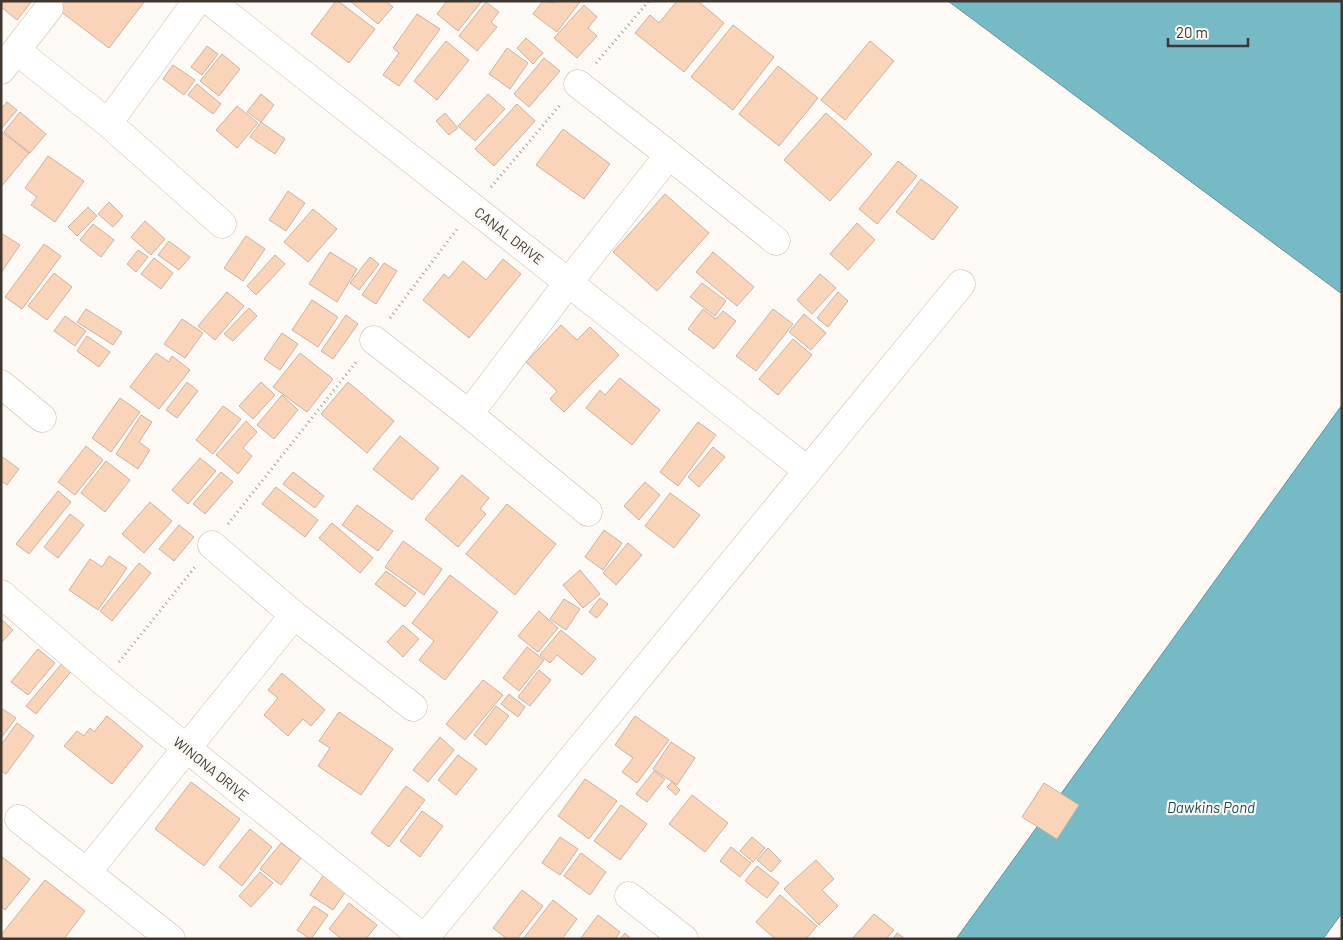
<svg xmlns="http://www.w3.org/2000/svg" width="1343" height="940" viewBox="0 0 1343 940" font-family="Barlow,sans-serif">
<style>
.water{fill:#75bac5;stroke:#659398}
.building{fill:#fad4b8;stroke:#c9b3a3}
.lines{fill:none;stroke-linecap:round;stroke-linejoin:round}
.minor-casing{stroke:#d0bba9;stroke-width:29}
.path{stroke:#a39d98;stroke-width:3;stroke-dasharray:1 4;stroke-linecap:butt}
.minor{stroke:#fff;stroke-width:28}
.labels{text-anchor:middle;stroke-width:4.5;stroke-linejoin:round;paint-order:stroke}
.street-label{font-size:14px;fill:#403730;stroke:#fdf9f5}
.water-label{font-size:15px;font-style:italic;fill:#114f57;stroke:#fdf9f5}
</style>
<rect width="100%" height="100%" fill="#fdf9f5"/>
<path class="water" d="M948,1H1342V294Z
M1342,405V913L1323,939H956Z"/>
<path class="building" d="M4,1H32L17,20L1,7Z
M61,1H145L109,48L56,8Z
M336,1H338L375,29L349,63L311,34Z
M350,1H386L393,7L378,24Z
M447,1H482L458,31L437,14Z
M543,1L554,3L555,1L580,2L557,32L533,14Z
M677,1H698L724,23L684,72L635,33L650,15L659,23Z
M486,2L499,12L491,22L497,27L477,51L459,36Z
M584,5L597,17L588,28L597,36L577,58L554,38Z
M417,14L440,29L399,86L383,75L399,53L393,48Z
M733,25L774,57L733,110L691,77Z
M526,38L543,53L533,64L517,48Z
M446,41L469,60L437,100L414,81Z
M870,41L894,61L845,120L821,100Z
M207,46L218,54L202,75L191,67Z
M507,48L528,63L510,89L489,74Z
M222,54L240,69L219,96L200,81Z
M544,58L560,71L529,107L514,94Z
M173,65L195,80L184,95L163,79Z
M778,66L818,98L779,146L739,114Z
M197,84L221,104L213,114L188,95Z
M261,94L274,105L261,122L247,112Z
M488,94L505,109L475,141L458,126Z
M7,102L17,110L1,129V105L3,107Z
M517,104L535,121L494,166L475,149Z
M237,106L258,123L237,148L216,130Z
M20,112L46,134L30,153L4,132Z
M445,113L458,128L449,135L436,121Z
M826,113L872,154L830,201L784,160Z
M261,122L285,139L275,154L250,137Z
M563,129L610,164L584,199L536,165Z
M2,132L29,153L1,187V134Z
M48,156L84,181L55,222L31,205L37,197L25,188Z
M898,161L917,176L877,224L859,209Z
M921,179L958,207L933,240L896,212Z
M288,191L305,203L286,231L269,220Z
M665,194L709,233L657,291L613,252Z
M109,202L123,216L113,227L98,214Z
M88,207L97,216L77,236L68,227Z
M313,209L337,229L308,262L284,242Z
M145,221L165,239L151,255L131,237Z
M857,223L875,240L848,270L830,254Z
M93,224L114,240L101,257L80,240Z
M1,233L20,245L1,273Z
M246,236L265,249L243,281L224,268Z
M169,241L190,257L179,270L158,255Z
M44,244L61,256L22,309L5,297Z
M138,250L148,257L136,272L127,264Z
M330,252L357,269L337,302L309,284Z
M713,252L754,287L737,306L696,272Z
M275,255L285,264L256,295L247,286Z
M370,257L379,264L359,290L350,283Z
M154,258L173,273L161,289L141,274Z
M503,259L521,274L469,338L423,300L444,274L449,278L463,261L486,280Z
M384,263L397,271L376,304L362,295Z
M54,273L72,287L47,320L28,306Z
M820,274L836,288L812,314L797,300Z
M702,283L726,301L715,316L690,297Z
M227,292L244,306L215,340L198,326Z
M838,292L848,301L828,327L817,318Z
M312,300L338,317L318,347L292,330Z
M249,308L257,316L233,341L224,334Z
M86,309L122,332L113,345L77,322Z
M703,309L716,319L723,311L736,321L714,349L688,329Z
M773,309L793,324L756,371L736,356Z
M804,314L826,333L811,350L789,332Z
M346,315L358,324L333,359L321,351Z
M65,316L86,331L75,346L54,331Z
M182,319L203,333L185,358L164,344Z
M561,325L577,340L590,327L619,355L564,412L550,399L557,391L526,362Z
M282,333L298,344L280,370L264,359Z
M87,336L110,352L99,367L77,351Z
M793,339L812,355L778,395L759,379Z
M156,353L169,362L172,356L190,370L159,409L130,387Z
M300,353L333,379L307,412L273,387Z
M620,378L660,410L632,445L586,408L600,390L605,395Z
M187,382L198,391L177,418L166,410Z
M261,382L275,395L253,419L239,406Z
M348,382L394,421L367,453L321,414Z
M282,395L298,410L274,439L257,425Z
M120,398L140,412L111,452L92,438Z
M223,406L241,419L213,454L196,440Z
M141,415L152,422L139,442L150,450L138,469L116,454Z
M246,421L257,432L243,448L252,456L238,474L216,455Z
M698,422L716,435L678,486L660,472Z
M400,436L439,468L412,500L373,469Z
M86,446L103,460L75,495L58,482Z
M713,447L725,457L699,487L688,477Z
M1,456L19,469L7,485L1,481Z
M200,458L216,471L188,504L172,490Z
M106,461L130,480L105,512L81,493Z
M221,472L233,482L205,514L193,504Z
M293,472L324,496L315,508L283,484Z
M462,475L489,498L480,509L486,514L458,547L425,519Z
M645,482L660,495L639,520L624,506Z
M276,487L318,520L305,537L262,504Z
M58,491L71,502L29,554L16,544Z
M670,493L700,515L674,548L645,526Z
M150,502L172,521L144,553L122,534Z
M507,504L556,544L515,595L466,554Z
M357,505L393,531L378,551L342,525Z
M70,514L84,525L58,558L44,547Z
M332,523L373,558L360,573L319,538Z
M179,525L194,537L174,561L159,549Z
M604,530L622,543L603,570L585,557Z
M403,541L442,569L424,595L385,567Z
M628,543L642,555L616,585L603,573Z
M109,556L127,568L98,610L69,590L90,559L102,567Z
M139,563L151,573L112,621L100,611Z
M580,570L600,594L583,608L563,585Z
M386,571L416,593L405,607L375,584Z
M450,575L498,612L445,680L419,660L434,641L412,623Z
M600,598L608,604L597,618L589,612Z
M564,599L580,609L566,630L550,619Z
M539,611L558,628L538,652L518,636Z
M1,619L13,630L1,643Z
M403,625L419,639L403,657L387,642Z
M561,630L596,659L582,675L557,655L550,663L540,655Z
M527,647L544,660L519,691L503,678Z
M38,649L55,663L28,695L11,682Z
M64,661L74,668L36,714L26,706Z
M539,670L551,680L530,706L518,697Z
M282,673L325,710L311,726L303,719L288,736L264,715L278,698L268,690Z
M483,680L503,695L465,740L446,724Z
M509,694L525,707L518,717L501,704Z
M496,706L509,716L486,745L474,735Z
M1,708L16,718L1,738Z
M339,712L393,749L361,795L318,766L330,748L319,741Z
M107,716L143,746L112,784L64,746L77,731L84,736L90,728L94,732Z
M635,716L669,740L637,783L622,772L633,758L615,745Z
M17,723L34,736L6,774L1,771V745Z
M440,737L454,750L428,782L413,770Z
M671,742L695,758L677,785L653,769Z
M458,755L477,769L456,795L438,780Z
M654,771L665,779L647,802L636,794Z
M585,779L617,801L589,839L558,816Z
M191,782L240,819L204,866L155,829Z
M672,782L680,790L676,795L667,787Z
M1044,783L1079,805L1057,839L1022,817Z
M406,786L425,800L389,847L371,833Z
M692,795L728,823L705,852L669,824Z
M621,805L647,824L620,860L594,841Z
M422,811L443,826L420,857L400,841Z
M250,829L272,847L242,886L219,867Z
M560,837L578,849L560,875L542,863Z
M752,837L765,848L753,862L740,851Z
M281,843L301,858L281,885L260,869Z
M731,847L751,863L740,877L720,861Z
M768,848L781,861L771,872L757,860Z
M581,853L606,872L590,895L564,876Z
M1,856L30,879L5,910L1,907Z
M816,860L834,879L822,890L838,906L819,925L784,889Z
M757,866L779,883L767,898L745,881Z
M260,872L273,883L251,907L239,896Z
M325,873L348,888L333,910L310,895Z
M45,880L85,911L64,939H5L1,935Z
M522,890L543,906L517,939H507L493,928Z
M780,895L817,926L806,939H775L756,922Z
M553,900L577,919L562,939H523Z
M349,903L377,925L366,939H342L329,929Z
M314,906L328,915L311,939H310L297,930Z
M874,914L894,930L886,939H852Z
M598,915L620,932L615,939L581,938Z
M625,933L631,939H620Z
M897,933L905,939H893Z"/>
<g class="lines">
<defs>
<path id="minor" d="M210,1L808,471
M17,51L108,123L222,224
M1,70L49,8
M578,84L669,155L776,241
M108,123L197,1
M374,340L469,414L588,512
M1,384L42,418
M469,414L568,283L669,155
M212,545L294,615L413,707
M1,594L104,682L425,939
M19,819L171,939
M87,872L294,615
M629,896L684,939
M424,939L961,284"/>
</defs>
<use href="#minor" class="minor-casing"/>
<path class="path" d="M596,63L649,1
M491,187L561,104
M390,318L457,229
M228,524L357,361
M119,662L195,567"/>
<use href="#minor" class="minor"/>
</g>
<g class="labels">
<g class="street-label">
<text transform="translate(509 236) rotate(38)" y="5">CANAL DRIVE</text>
<text transform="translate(211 769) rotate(39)" y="5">WINONA DRIVE</text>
</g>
<g class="water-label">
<text x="1211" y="813">Dawkins Pond</text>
</g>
</g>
<rect width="1343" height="940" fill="none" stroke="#403730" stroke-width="5"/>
<path d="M1168 38v8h80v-8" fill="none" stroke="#403730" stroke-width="2.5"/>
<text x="1176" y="38" font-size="15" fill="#403730" stroke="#fdf9f5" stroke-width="4" paint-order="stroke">20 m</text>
</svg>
